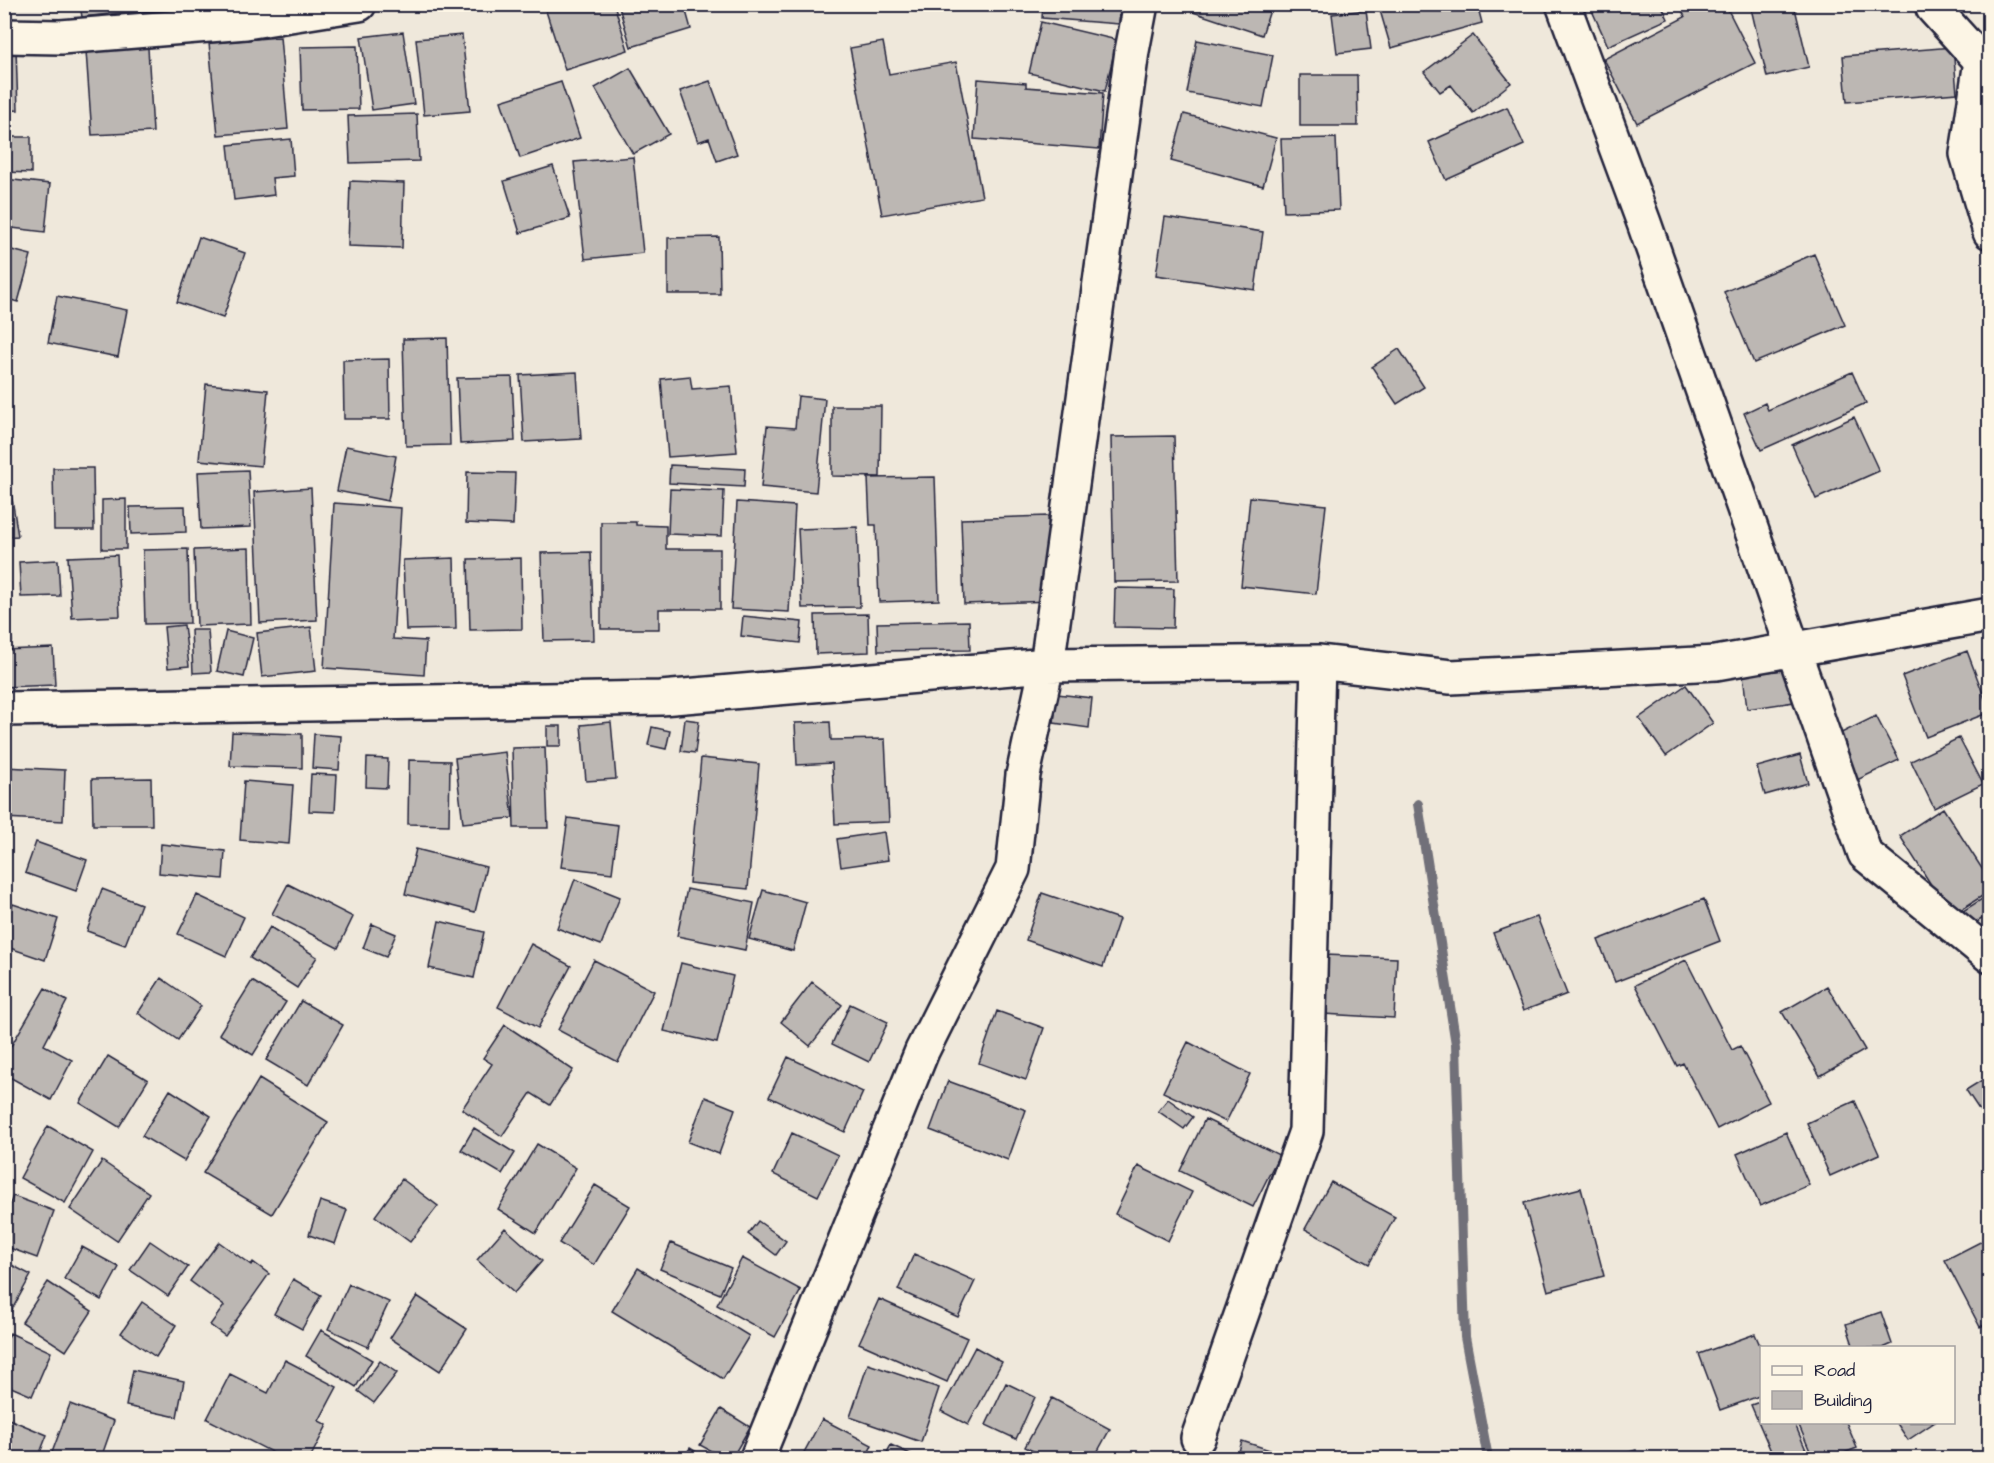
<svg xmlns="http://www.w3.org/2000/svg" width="1994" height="1463" viewBox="0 0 1994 1463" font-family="'Architects Daughter',sans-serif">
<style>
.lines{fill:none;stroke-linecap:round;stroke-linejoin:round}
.stream{stroke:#716f79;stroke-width:10}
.building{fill:#bcb7b3;stroke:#22223b;stroke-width:1.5}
.minor-casing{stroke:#22223b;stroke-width:38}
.minor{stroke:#fcf5e5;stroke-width:33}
</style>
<rect width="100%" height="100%" fill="#efe8db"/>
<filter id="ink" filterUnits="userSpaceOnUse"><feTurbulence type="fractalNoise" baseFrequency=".0167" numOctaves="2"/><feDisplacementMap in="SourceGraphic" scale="12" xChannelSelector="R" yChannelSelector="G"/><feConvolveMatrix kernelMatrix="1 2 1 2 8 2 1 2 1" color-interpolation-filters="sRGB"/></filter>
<g filter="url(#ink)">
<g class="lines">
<path class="stream" d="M1418,804L1456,1044L1465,1337L1488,1458"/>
</g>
<path class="building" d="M80,4H183V6L82,17Z
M555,4H614L628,50L565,70L545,8Z
M618,4H684L691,29L631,47Z
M1043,4H1120L1119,24L1042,18Z
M1195,4H1272L1262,35L1193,12Z
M1365,4H1477L1482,23L1391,48L1379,7L1367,11Z
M1589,4H1661L1668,19L1608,46Z
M1679,4H1725L1755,63L1637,123L1604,59L1685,17Z
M1750,4H1794L1809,67L1767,77Z
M1366,10L1371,49L1337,53L1332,14Z
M1041,22L1117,40L1105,91L1029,73Z
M403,32L414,104L372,110L361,37Z
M462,35L470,111L424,115L416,39Z
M1473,35L1511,83L1473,113L1451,85L1440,92L1424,72Z
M280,37L288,129L218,135L209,43Z
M1197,40L1273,55L1263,107L1187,93Z
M883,42L889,74L956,62L982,197L882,215L850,48Z
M357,46L359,109L302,110L300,47Z
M1953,47L1957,93L1847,102L1843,56Z
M148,48L153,132L92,135L86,51Z
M4,49H16L18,110L4,111Z
M630,68L669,134L633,154L595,88Z
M1300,75H1357L1358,126H1300Z
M978,79L1026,83V87L1103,93L1099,149L974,139Z
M710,81L737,154L717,161L709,138L698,142L680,91Z
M561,82L580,138L520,158L501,101Z
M1507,107L1524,145L1446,180L1429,142Z
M417,114L419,161L350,163L348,116Z
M1184,114L1276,138L1263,186L1171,161Z
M4,137H31V173L4,172Z
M1336,138L1339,210L1284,212L1281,139Z
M291,139L294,176L272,178L274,195L234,200L228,145Z
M633,157L643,253L585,259L574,162Z
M553,166L570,218L520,233L504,181Z
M4,179L50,184L45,232L4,227Z
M350,181L404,183L402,248L348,246Z
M1165,217L1263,232L1255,290L1156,275Z
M199,237L245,253L223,318L177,302Z
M719,237L720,294H668V238Z
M4,248L31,255L18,302L4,298Z
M1814,254L1845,325L1754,363L1724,292Z
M57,296L127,310L118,357L48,343Z
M447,338L450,445L406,446L403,339Z
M1399,349L1424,387L1397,404L1372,367Z
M389,359L390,419H344L343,360Z
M577,372L581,439L524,442L520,375Z
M1852,372L1866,403L1761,450L1744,413L1765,403L1768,410Z
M690,376L692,389L731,386L737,452L668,457L661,379Z
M512,377L515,441L460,444L457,378Z
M206,384L268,390L261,466L199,460Z
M798,396L825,399L816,492L761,487L767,426L795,428Z
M832,406H881L880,477L832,476Z
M1854,417L1879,471L1816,499L1792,445Z
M1174,436L1178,581L1114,582L1111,437Z
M346,446L396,456L388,501L337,491Z
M670,465L745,469L744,487L669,483Z
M53,468H93L94,530H54Z
M248,470L251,527L201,529L198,472Z
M467,472L515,473L513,525L466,523Z
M935,477L939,600L879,602L876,525H870L868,478Z
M10,486L18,536L4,537V487Z
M311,488L317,620L260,623L254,492Z
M670,489L724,491L722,536L668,534Z
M1250,497L1326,505L1316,594L1241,586Z
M126,499V549H102V500Z
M737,502L795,506L789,612L731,609Z
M334,503L401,508L393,639L426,641L424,675L324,668Z
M185,506L186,532L131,534L130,507Z
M1048,516L1051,601L964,604L961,519Z
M601,522H636V525L666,526V549H720V609H659V629H601Z
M857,527L860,607L802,608L798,529Z
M249,548L251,624L197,626L194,550Z
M188,549L190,623L145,624L143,550Z
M591,552L594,640L544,641L541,553Z
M117,555L120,616L72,618L68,557Z
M454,558L456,629L406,630L403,560Z
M521,558L522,629L470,630L468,559Z
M58,560L60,596L21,597L19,562Z
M4,574L12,642L4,643Z
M1115,588L1174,589L1173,628L1114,627Z
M868,614L869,652L816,654L815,615Z
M743,616L802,622L800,643L741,636Z
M969,621L970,650L878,651L877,623Z
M184,625L189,666L168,668L164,627Z
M311,627L316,671L262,677L257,633Z
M191,630H208L211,672L193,673Z
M226,631L253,638L244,677L217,671Z
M53,648L55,685L4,687V650Z
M1967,651L1990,712L1926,737L1902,676Z
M1790,669L1794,702L1747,709L1743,675Z
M1686,685L1713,723L1666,756L1639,718Z
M1057,694L1092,698L1089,728L1054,723Z
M1876,716L1899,760L1855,781L1833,737Z
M685,719L699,721L695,753L681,751Z
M611,722L616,779L586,781L581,725Z
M830,722L831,740L885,739L889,822L835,824L832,763L797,765L795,723Z
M547,726H561V746H547Z
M652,727L670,731L666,749L648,745Z
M232,732L302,734V768L230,766Z
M314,734L341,736L339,770L312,768Z
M1959,738L1983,784L1934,808L1911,761Z
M545,747L548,828H514L512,748Z
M505,752L513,818L463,823L455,758Z
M1800,755L1808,783L1765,795L1757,767Z
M367,758L388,759L387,788L366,787Z
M701,758L759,764L748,889L689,883Z
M409,760L450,761L449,825L408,824Z
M4,767L65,770L63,821L4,818Z
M311,774L337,775L335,812L309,811Z
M151,778L152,825H93L92,779Z
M244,781L293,785L289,844L240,840Z
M1943,808L1990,881V891L1951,916L1900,836Z
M568,818L618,825L612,873L561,867Z
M884,832L888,860L841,867L837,839Z
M36,842L87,860L76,891L25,873Z
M161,844L225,851L223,879L159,873Z
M416,849L486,867L475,912L405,894Z
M575,879L620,897L601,945L557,928Z
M288,884L353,917L338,948L272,914Z
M102,889L141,904L125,945L87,931Z
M687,889L754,903L745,950L677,936Z
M763,890L806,902L793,951L749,939Z
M1042,893L1119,919L1103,967L1026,940Z
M1990,894V914L1964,930L1955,916Z
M197,895L244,917L226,956L178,934Z
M1704,899L1720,941L1615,982L1598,940Z
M13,904L58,919L45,960L4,946V928Z
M1537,917L1567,994L1523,1011L1493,933Z
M439,921L484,932L474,978L429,968Z
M372,924L396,934L386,957L363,948Z
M270,927L317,957L297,988L250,958Z
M531,944L571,966L538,1028L498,1007Z
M1326,955L1397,958L1394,1018L1323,1014Z
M594,960L654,991L618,1062L558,1030Z
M1686,960L1732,1050L1740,1046L1769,1102L1717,1129L1683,1063L1677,1066L1635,985Z
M681,963L733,976L717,1043L664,1031Z
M161,978L201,1006L178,1040L138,1013Z
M252,981L286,1002L253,1055L219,1034Z
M812,982L842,1005L810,1046L781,1022Z
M1827,986L1865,1050L1820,1076L1782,1012Z
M45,988L67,1001L44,1045L72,1060L51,1100L4,1074V1058Z
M301,1001L343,1025L308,1085L266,1060Z
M850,1004L888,1022L869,1062L832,1044Z
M997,1011L1044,1028L1026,1080L979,1063Z
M505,1025L573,1070L550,1105L531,1093L502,1136L462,1109L492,1064L483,1058Z
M1188,1042L1250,1074L1226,1122L1163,1092Z
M108,1056L148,1080L119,1127L80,1103Z
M788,1057L863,1092L845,1132L769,1097Z
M1990,1075V1126L1966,1090Z
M259,1079L328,1122L272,1214L203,1173Z
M948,1081L1026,1110L1008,1160L930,1130Z
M170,1090L211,1116L184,1161L142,1136Z
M705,1097L735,1109L719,1154L688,1142Z
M1168,1099L1193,1117L1184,1129L1158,1111Z
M1855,1101L1879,1154L1830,1176L1807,1123Z
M1205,1119L1279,1155L1253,1207L1180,1171Z
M48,1126L93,1152L65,1203L20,1178Z
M474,1128L515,1153L502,1174L461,1150Z
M1786,1132L1809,1185L1760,1206L1737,1154Z
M792,1133L838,1155L818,1196L773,1174Z
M537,1144L576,1168L536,1233L498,1209Z
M102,1161L149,1193L117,1241L70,1209Z
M1138,1166L1192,1192L1168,1241L1115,1214Z
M402,1179L438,1206L410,1242L375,1216Z
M1331,1182L1395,1217L1369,1264L1305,1229Z
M595,1185L630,1206L594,1265L559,1243Z
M1581,1188L1604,1276L1548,1291L1524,1203Z
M13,1196L54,1211L37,1258L4,1246V1220Z
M320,1201L347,1210L335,1244L309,1235Z
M758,1221L786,1241L776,1255L748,1234Z
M505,1228L542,1261L514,1293L477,1260Z
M1990,1237V1322L1980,1327L1945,1260Z
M150,1241L188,1267L168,1296L130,1270Z
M219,1242L251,1265L253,1262L269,1274L225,1336L210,1325L224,1306L190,1281Z
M671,1243L731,1268L720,1294L660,1269Z
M82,1247L119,1267L101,1300L64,1279Z
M914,1254L975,1281L958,1317L898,1290Z
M742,1258L801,1290L775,1337L717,1305Z
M4,1261L31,1275L4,1324Z
M638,1268L749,1336L723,1379L612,1311Z
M293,1279L321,1295L302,1329L274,1314Z
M48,1282L92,1311L66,1351L22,1322Z
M349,1284L389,1302L368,1347L328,1329Z
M417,1296L467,1329L440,1371L390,1338Z
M879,1299L967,1338L947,1382L859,1343Z
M142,1302L176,1325L156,1357L121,1333Z
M1881,1312L1892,1344L1883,1348H1854L1846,1324Z
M321,1330L372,1360L356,1387L306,1356Z
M10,1333L51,1352L32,1396L4,1384V1346Z
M1755,1334L1762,1350V1395L1720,1410L1699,1354Z
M975,1347L1002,1362L968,1425L941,1411Z
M285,1360L337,1387L319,1421L327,1425L310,1458H283L207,1419L230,1374L268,1393Z
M380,1361L397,1373L374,1403L358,1391Z
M868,1364L939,1388L921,1442L850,1417Z
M133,1370L184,1381L177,1417L126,1406Z
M1006,1383L1035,1397L1016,1439L986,1425Z
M1052,1398L1110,1429L1094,1458H1047L1025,1447Z
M1762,1401V1422H1794L1809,1457L1804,1458H1774L1751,1405Z
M70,1404L114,1421L101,1458H50Z
M721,1409L750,1427L732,1458H724L700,1445Z
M4,1417L47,1435L38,1458H4Z
M822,1419L872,1445L866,1458H801Z
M1846,1422L1857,1448L1831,1458H1813L1798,1423Z
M1896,1422H1935L1908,1440Z
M1242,1441L1282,1454L1281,1458H1237Z
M891,1445L919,1458H884Z
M690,1448L706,1458H683Z
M1636,1450L1638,1458H1610Z"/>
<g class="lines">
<defs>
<path id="minor" d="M1563,4L1644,223L1865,854L1990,956
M1933,4V8L1981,61L1967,154L1990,232
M4,36L61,37L246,22L359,4
M4,709L661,698L1047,665L1318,662L1451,677L1716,663L1990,615
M1198,1438L1306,1131L1318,662
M757,1458L922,1051L1013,869L1023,775L1047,665L1132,51L1141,4"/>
</defs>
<use href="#minor" class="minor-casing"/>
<use href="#minor" class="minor"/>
</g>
</g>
<rect width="1994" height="1463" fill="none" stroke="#fcf5e5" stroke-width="24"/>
<rect x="12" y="12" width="1970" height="1439" fill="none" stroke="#22223b" stroke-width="2" filter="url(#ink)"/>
<rect x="1760" y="1346" width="195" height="78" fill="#fcf5e5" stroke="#a5a1a1" stroke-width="1.5"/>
<rect x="1772" y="1366" width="30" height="9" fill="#fcf5e5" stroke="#a5a1a1" stroke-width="1.5"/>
<text x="1814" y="1376" font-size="18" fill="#22223b">Road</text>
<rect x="1772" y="1391" width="30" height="18" fill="#bcb7b3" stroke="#a5a1a1" stroke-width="1.5"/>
<text x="1814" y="1406" font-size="18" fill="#22223b">Building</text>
</svg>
